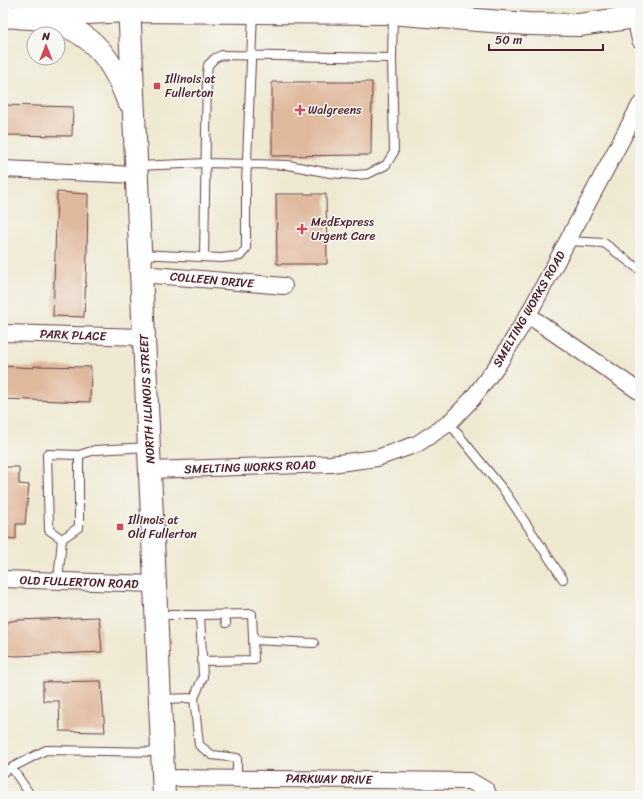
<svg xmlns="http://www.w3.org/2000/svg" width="643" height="799" viewBox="0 0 643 799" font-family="Sriracha,sans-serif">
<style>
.building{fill:#e0b89b}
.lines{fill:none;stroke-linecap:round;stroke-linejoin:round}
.lane-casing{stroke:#633d44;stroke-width:10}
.street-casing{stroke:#633d44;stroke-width:18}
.secondary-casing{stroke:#633d44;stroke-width:24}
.primary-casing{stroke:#633d44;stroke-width:24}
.lane{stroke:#fff;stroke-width:8}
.street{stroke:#fff;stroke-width:16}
.secondary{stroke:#fff;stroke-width:22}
.primary{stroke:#fff;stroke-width:22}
.poi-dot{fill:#d1495b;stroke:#f6f6f2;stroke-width:1.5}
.labels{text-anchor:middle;stroke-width:3;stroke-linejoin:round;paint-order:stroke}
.poi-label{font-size:12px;fill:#4a1f2b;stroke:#f6f6f2;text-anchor:start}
.street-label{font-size:12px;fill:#4a1f2b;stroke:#f6f6f2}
</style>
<rect width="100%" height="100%" fill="#f6f6f2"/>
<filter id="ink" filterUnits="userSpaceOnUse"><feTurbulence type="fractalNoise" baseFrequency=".025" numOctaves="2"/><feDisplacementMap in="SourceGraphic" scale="8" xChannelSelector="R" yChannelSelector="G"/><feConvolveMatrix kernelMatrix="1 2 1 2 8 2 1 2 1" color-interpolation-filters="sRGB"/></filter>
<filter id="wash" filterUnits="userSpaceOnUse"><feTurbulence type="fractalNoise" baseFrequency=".012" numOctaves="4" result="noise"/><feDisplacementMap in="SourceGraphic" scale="16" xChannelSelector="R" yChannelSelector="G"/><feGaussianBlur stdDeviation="0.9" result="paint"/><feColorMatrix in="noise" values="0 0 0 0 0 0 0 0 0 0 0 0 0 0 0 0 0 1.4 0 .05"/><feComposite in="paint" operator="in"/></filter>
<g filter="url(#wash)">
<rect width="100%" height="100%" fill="#efe9d2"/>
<g id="blocks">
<path class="building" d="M272,82H372L371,155L272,156Z
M3,105L73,107L72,136L3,135Z
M57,192L88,194L87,256L84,317L53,316Z
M276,194H326L327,264H277Z
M3,366L34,368V366L91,367L90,402L3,399Z
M3,467H19V484L29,485L25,524H16V539L3,538Z
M99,617L102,652L17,656L3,655V623L17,620Z
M101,681L105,732L60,731L59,701H43V682Z"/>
</g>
</g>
<g filter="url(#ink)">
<use href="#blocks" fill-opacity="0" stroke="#633d44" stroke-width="1"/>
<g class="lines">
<defs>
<path id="lane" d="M392,58L393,14
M138,166L205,163L288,165L330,173L355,175L368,174L386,165L394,152L392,58L222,55L215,58L208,65L207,74L204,257
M568,241L604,243L640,270
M140,254L221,258L240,256L246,249V185L253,12
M449,423L505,492L563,579
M62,539L49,530L47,454L79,455
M58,581L62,539L79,527V455L95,450L148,447
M158,615H200L203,677L194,698L161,699
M200,615L252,614L254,660L202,661
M225,615L226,623
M253,640L314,643
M194,698L199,745L212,755L237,758V778
M12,768L31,796
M3,772L46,750L161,752"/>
<path id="street" d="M640,15L635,17L640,40
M3,169L137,175
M141,274L284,286
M528,315L640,392
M3,333L143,337
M150,470L331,464L377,458L417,444L449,423L472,399L499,363L528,315L640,105
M3,579L155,584
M163,778L470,781L486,790L489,796"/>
<path id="secondary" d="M3,17L129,11L390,13L528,24L579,25L635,17"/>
<path id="primary" d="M129,3L155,584L164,796
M17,17C27,18 38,18 48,20C93,32 112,59 128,101"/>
</defs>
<use href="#lane" class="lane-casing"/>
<use href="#street" class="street-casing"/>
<use href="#secondary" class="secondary-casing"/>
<use href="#primary" class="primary-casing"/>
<use href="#lane" class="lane"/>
<use href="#street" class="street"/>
<use href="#secondary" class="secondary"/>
<use href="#primary" class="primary"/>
</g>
</g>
<g class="poi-dot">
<rect x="153" y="82" width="8" height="8" rx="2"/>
<path d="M298 104h4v4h4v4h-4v4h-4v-4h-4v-4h4z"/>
<path d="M300 223h4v4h4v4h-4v4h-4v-4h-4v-4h4z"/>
<rect x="116" y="523" width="8" height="8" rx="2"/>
</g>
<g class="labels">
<g class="poi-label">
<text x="165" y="83">Illinois at<tspan x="165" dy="14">Fullerton</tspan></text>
<text x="308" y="114">Walgreens</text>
<text x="311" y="226">MedExpress<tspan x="311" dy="14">Urgent Care</tspan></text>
<text x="128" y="524">Illinois at<tspan x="128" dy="14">Old Fullerton</tspan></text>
</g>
<g class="street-label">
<text transform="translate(212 280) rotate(5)" y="4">COLLEEN DRIVE</text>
<text transform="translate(529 309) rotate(-60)" y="4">SMELTING WORKS ROAD</text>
<text transform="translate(73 335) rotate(2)" y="4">PARK PLACE</text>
<text transform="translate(147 399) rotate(-93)" y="4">NORTH ILLINOIS STREET</text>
<text transform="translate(250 467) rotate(-2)" y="4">SMELTING WORKS ROAD</text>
<text transform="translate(79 582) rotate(2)" y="4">OLD FULLERTON ROAD</text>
<text transform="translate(329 779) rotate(1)" y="4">PARKWAY DRIVE</text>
</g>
</g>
<rect width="643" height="799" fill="none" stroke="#f6f6f2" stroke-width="16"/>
<g transform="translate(46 46)"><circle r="19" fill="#f6f6f2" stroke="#b1a0a2"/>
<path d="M0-3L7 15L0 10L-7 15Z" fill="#d1495b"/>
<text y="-6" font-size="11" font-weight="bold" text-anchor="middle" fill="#4a1f2b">N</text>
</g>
<path d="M489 44v6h114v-6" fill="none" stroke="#4a1f2b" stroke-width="2"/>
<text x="495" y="44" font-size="12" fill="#4a1f2b" stroke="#f6f6f2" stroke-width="3" paint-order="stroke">50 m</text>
</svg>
